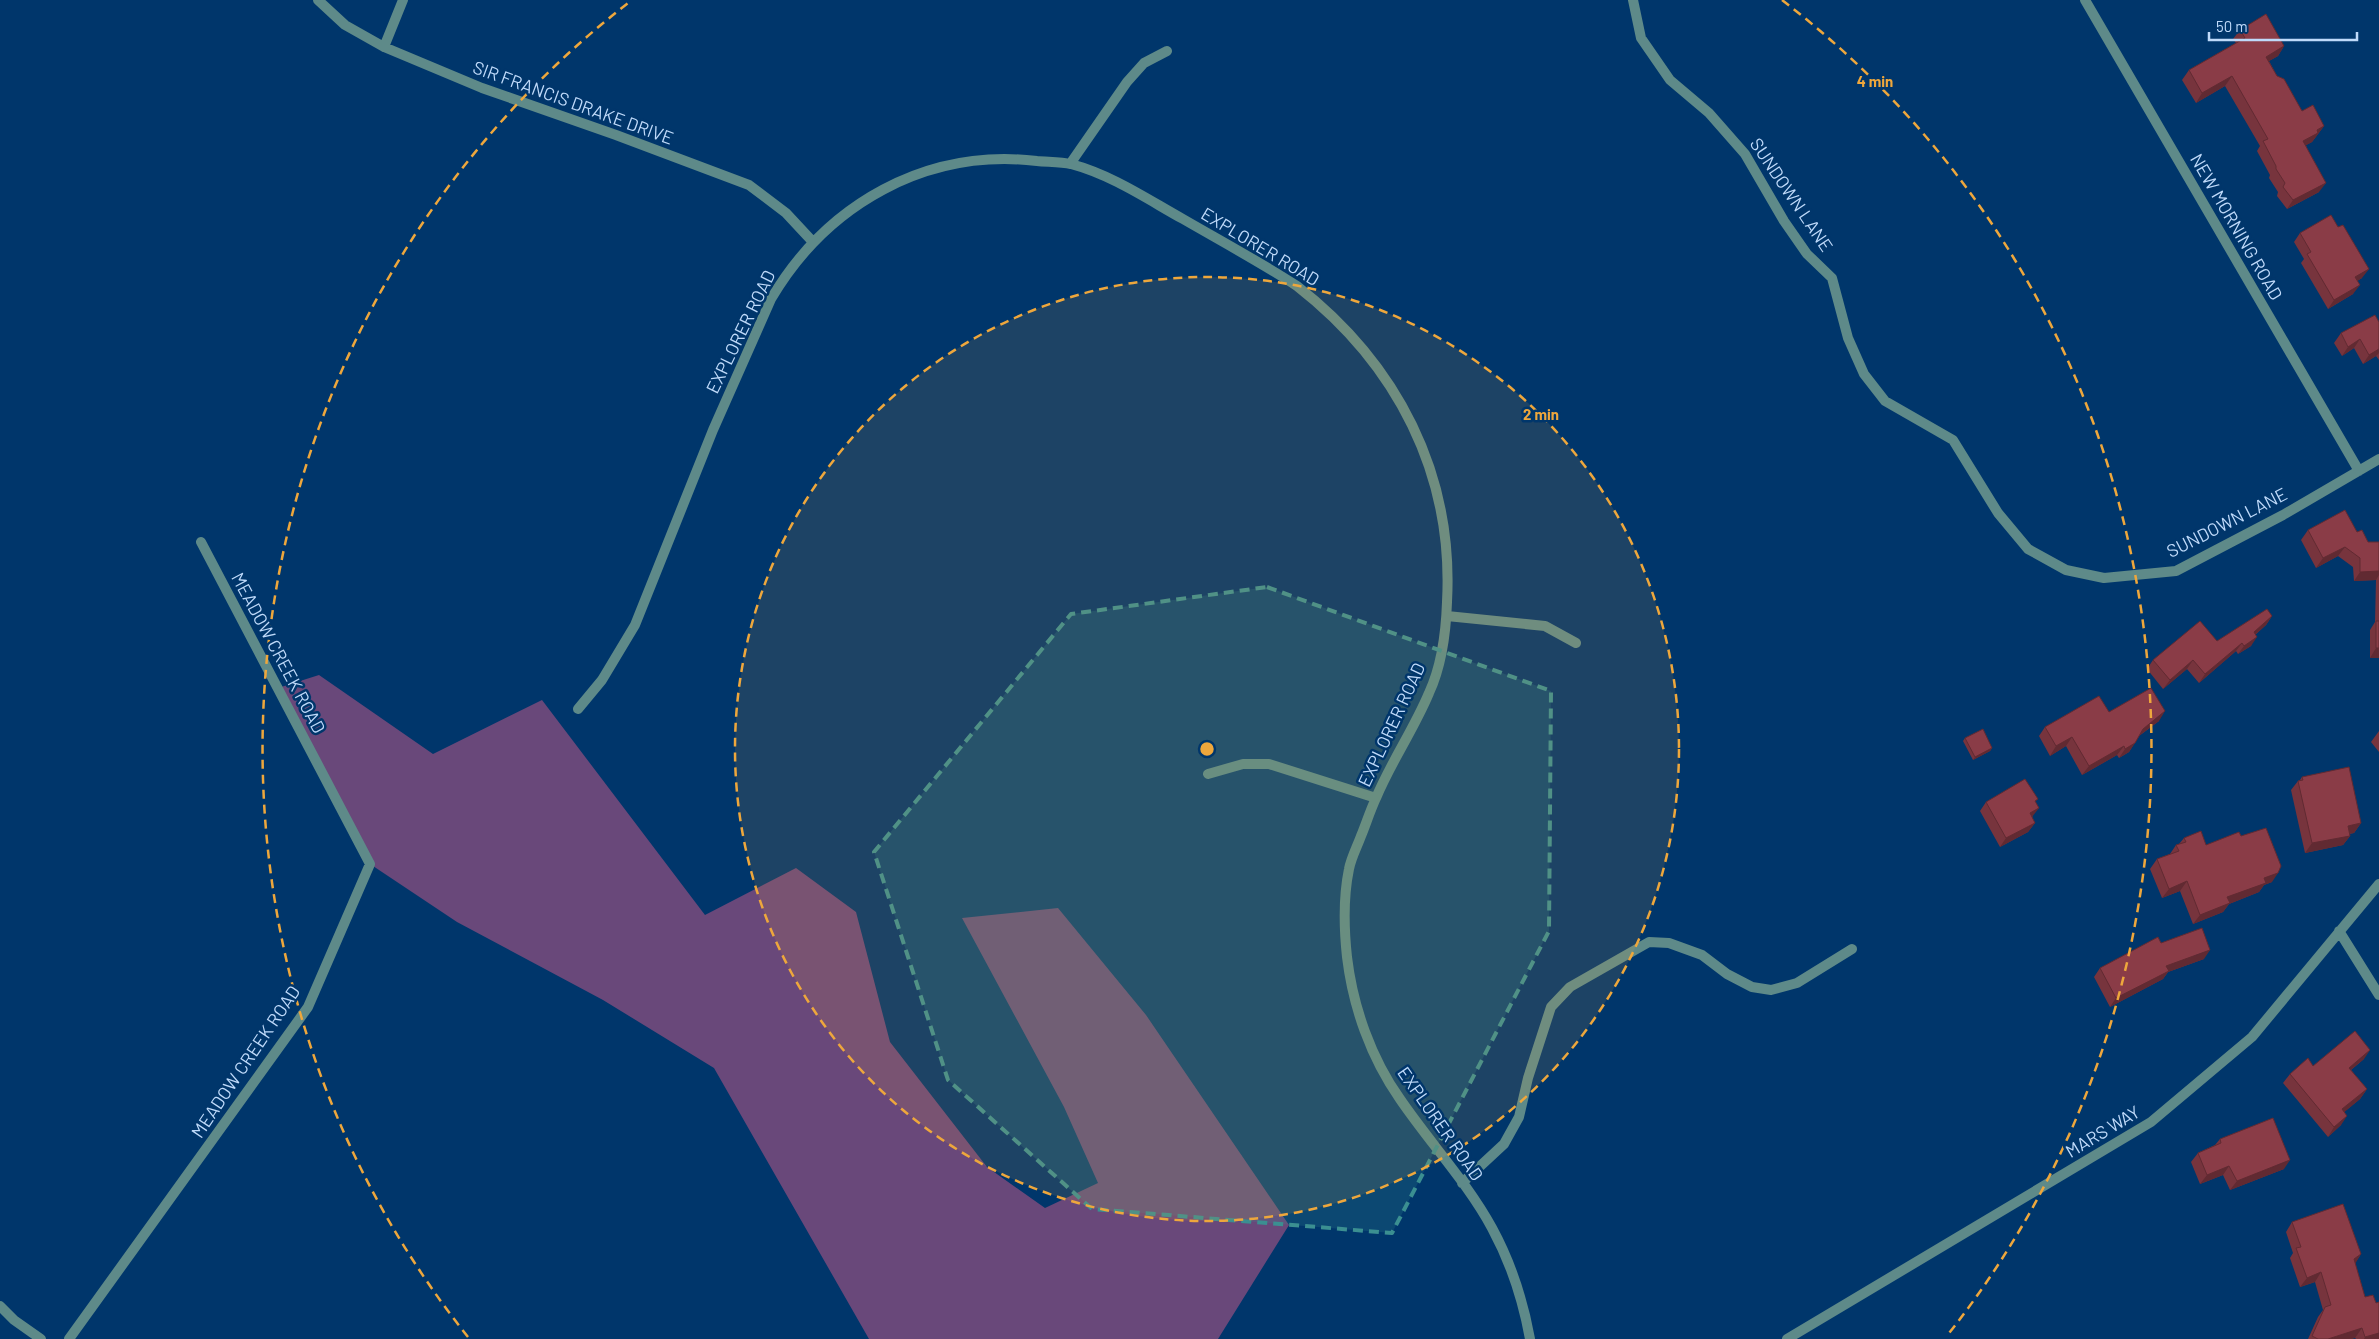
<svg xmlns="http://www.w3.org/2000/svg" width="2379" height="1339" viewBox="0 0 2379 1339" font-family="Barlow,sans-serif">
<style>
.green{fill:#69487a}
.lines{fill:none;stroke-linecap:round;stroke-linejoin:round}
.street{stroke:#5e8a89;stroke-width:10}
.wall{fill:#77343d}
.shaded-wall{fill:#612a32}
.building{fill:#8a3c47;stroke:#612a32}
.marked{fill:#3b8f91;fill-opacity:0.2;stroke:#3b8f91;stroke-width:4;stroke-dasharray:10 6;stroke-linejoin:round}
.ring{fill:none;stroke:#eea73c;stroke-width:2.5;stroke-dasharray:9 6}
.labels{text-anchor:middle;stroke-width:5;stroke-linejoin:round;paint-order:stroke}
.street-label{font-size:18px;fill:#bfdafa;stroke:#00366b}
.centre{fill:#eea73c;stroke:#00366b;stroke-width:2.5}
.ring-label{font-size:15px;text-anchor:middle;font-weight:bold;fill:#eea73c;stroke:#00366b;stroke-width:5;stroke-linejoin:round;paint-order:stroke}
</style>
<rect width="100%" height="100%" fill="#00366b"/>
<path class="green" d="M319,675L433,754L542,700L705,915L796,868L856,912L890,1042L987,1167L1045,1208L1098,1183L1064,1107L962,918L1058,908L1146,1015L1289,1225L1218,1339H869L714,1068L603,1000L457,922L370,864L278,688Z"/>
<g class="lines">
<path class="street" d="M318,0L345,25L384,47L482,88L616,135L749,185L786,213L813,242
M1633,0L1641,38L1670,80L1709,113L1745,154L1784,221L1807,254L1832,278L1848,338L1864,374L1885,401L1953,440L1998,513L2028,549L2066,570L2104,578L2176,571L2283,515L2379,459
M2085,0L2359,471
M384,47L403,0
M1070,164L1127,82L1144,63L1167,51
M1447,616L1545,626L1576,643
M578,709L602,680L635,625L713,430L771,299C827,204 926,148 1037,161C1048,162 1061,162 1071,164C1112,175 1147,199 1183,219C1221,241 1260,262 1297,286C1397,364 1454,474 1447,602C1446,632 1442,665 1429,693C1414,729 1391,762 1376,798C1370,811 1366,824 1361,836C1357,847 1351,858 1349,869C1343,898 1344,929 1347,957C1353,1007 1371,1058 1400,1099C1430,1143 1467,1182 1492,1228C1511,1263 1523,1300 1530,1339
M1208,774L1243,764H1269L1376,798
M2339,931L2379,995
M1462,1183L1504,1144L1519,1117L1528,1078L1551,1007L1570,987L1649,942L1669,943L1702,955L1727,974L1752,987L1771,990L1797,983L1852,949
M0,1306L14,1320L41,1339
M69,1339L308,1007L370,864L201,542
M1787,1339L2151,1122L2252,1037L2379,884"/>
</g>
<path class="wall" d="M2240,30L2284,46L2278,56L2269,61L2277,76L2302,111L2324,126L2312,142L2306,145L2319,192L2287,209L2277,196L2278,192L2269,178L2270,175L2257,151L2260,146L2225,86L2196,103L2182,80L2189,70L2236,43L2233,39Z
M2300,233L2362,278L2357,281L2353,294L2328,309L2301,263L2304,259L2294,242Z
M2379,322V360L2376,356L2363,364L2354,348L2342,356L2334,343L2341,333Z
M2308,530L2357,532L2368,542H2379V658H2370V630L2375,622L2376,580L2354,581L2353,567L2338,556L2316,568L2301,540Z
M2272,616L2266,625L2255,635L2251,646L2238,654L2236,651L2199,683L2187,669L2163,689L2147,669L2153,660L2217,641Z
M2109,712L2159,721L2139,736L2129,752L2119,758L2117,755L2082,775L2066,746L2050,756L2039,736L2045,727Z
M2379,731V752L2371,742Z
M1965,738L1992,748L1990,751L1973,760L1963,741Z
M2302,777L2361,823L2354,833L2349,834L2350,836L2343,845L2305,853L2291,790L2298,781L2300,780Z
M1986,802H2036L2032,818L2035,823L2028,832L2000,847L1980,811Z
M2241,836L2272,882L2264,885L2259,892L2229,904L2223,912L2193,924L2180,891L2162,898L2150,869L2157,859L2170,854L2176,845L2179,844L2184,838L2206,845Z
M2161,943L2204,959L2168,972L2163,979L2110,1007L2094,977L2100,968Z
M2364,1059L2351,1070L2367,1089L2360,1099L2344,1112L2341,1125L2328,1137L2283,1083L2290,1074L2313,1066Z
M2220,1139L2284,1169L2230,1190L2223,1175L2200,1184L2191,1162L2198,1153L2215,1145Z
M2292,1222L2361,1254L2355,1263L2365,1297L2379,1339H2356L2355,1338L2351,1339H2308L2318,1317L2323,1310L2315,1282L2300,1287L2290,1258L2293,1253L2286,1232Z"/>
<path class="shaded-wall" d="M2284,46L2278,56L2260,66L2266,57Z
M2232,76L2225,86L2196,103L2202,93Z
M2324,126L2312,142L2297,150L2303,141L2317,130Z
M2326,183L2319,192L2287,209L2293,200Z
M2369,269L2362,278L2349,286L2355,277Z
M2360,285L2353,294L2328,309L2334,300Z
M2360,339L2354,348L2342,356L2348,347Z
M2379,349V353L2376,356L2363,364L2369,355Z
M2345,547L2338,556L2316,568L2323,558Z
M2379,571V575L2376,580L2354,581L2360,572Z
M2272,616L2266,625L2248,641L2254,632Z
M2257,637L2251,646L2238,654L2244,646Z
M2242,643L2236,651L2199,683L2205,674Z
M2376,648H2379V658H2370Z
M2193,660L2187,669L2163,689L2170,680Z
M2165,711L2159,721L2136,738L2143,729Z
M2072,737L2066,746L2050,756L2056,746Z
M2135,743L2129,752L2119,758L2125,749Z
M2124,746L2117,755L2082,775L2089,766Z
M1992,748L1990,751L1973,760L1975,757Z
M2039,808L2032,817L2030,813Z
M2035,823L2028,832L2000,847L2006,838Z
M2361,823L2354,833L2341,835L2348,826Z
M2350,836L2343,845L2305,853L2312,843Z
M2278,873L2272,882L2264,885L2259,892L2229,904L2223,912L2193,924L2200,915L2227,897L2264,878Z
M2187,881L2180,891L2162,898L2169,889Z
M2210,950L2204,959L2168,972L2163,979L2110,1007L2116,998L2166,966Z
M2370,1050L2364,1059L2342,1077L2349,1068Z
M2367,1089L2360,1099L2336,1119L2342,1109Z
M2347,1116L2341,1125L2328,1137L2334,1127Z
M2290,1160L2284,1169L2230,1190L2237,1181Z
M2229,1166L2223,1175L2200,1184L2207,1175Z
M2361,1254L2355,1264L2354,1259Z
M2321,1272L2315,1282L2300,1287L2307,1278Z
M2362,1328L2355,1338L2351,1339H2328Z
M2379,1333V1339H2364L2365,1337Z"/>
<path class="building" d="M2266,14L2284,46L2266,57L2277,76L2284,79L2302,111L2313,105L2324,126L2317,130L2318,133L2303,141L2326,183L2293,200L2283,187L2285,183L2276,169V166L2263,141L2268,139L2232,76L2202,93L2189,70L2245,38L2240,30Z
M2331,215L2338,227L2343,225L2369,269L2355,277L2360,285L2334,300L2307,254L2311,252L2300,233Z
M2375,315L2379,322V349L2369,355L2360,339L2348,347L2341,333Z
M2345,510L2357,532L2362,530L2368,542H2379V571L2360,572V558L2345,547L2323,558L2308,530Z
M2267,609L2272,616L2254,632L2257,637L2244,646L2242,643L2205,674L2193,660L2170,680L2153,660L2200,621L2217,641Z
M2376,621H2379V648H2376Z
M2151,688L2165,711L2143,729L2135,743L2125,749L2124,746L2089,766L2072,737L2056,746L2045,727L2099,696L2109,712Z
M1983,729L1992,748L1975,757L1965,738Z
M2349,767L2361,823L2348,826L2350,836L2312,843L2298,781L2303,780L2302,777Z
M2025,779L2038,799L2035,801L2039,808L2030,813L2035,823L2006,838L1986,802Z
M2266,828L2281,866L2278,873L2264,878L2266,883L2227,897L2230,903L2200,915L2187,881L2169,889L2157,859L2179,851L2176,845L2186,842L2184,838L2201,831L2206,845L2239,832L2241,836Z
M2202,928L2210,950L2166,966L2169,971L2116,998L2100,968L2158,937L2161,943Z
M2355,1031L2370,1050L2349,1068L2367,1089L2342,1109L2347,1116L2334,1127L2290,1074L2308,1058L2313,1066Z
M2273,1118L2290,1160L2237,1181L2229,1166L2207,1175L2198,1153L2221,1143L2220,1139Z
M2343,1204L2361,1254L2354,1259L2365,1297L2373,1295L2376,1303L2379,1302V1333L2365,1337L2362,1328L2328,1339H2318L2312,1336L2325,1307L2331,1305L2321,1272L2307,1278L2296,1248L2301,1247L2292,1222Z"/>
<path class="marked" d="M1267,587L1551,691L1549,931L1392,1233L1092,1209L948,1080L874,852L1071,614Z"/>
<circle cx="1207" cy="749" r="472" fill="#eea73c" fill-opacity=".12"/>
<g class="ring">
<circle cx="1207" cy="749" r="472"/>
<path d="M468 1337A944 944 0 0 1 632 0M1782 0A944 944 0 0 1 1946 1337"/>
</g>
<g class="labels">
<g class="street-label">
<text transform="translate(573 103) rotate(20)" y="6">SIR FRANCIS DRAKE DRIVE</text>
<text transform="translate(1791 195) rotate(56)" y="6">SUNDOWN LANE</text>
<text transform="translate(2236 227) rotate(60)" y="6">NEW MORNING ROAD</text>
<text transform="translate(1260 247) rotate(31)" y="6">EXPLORER ROAD</text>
<text transform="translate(741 332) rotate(-64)" y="6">EXPLORER ROAD</text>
<text transform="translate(2227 523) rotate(-27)" y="6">SUNDOWN LANE</text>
<text transform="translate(278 653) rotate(62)" y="6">MEADOW CREEK ROAD</text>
<text transform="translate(1392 725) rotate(-65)" y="6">EXPLORER ROAD</text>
<text transform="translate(246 1062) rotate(-56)" y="6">MEADOW CREEK ROAD</text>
<text transform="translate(1440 1124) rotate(55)" y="6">EXPLORER ROAD</text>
<text transform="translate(2103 1132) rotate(-31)" y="6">MARS WAY</text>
</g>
</g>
<circle cx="1207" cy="749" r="8" class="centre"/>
<g class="ring-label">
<text x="1875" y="87">4 min</text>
<text x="1541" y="420">2 min</text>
</g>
<path d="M2209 32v8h148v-8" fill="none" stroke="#bfdafa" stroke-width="2.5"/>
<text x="2216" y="32" font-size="15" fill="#bfdafa" stroke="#00366b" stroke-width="4" paint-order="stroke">50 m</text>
</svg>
